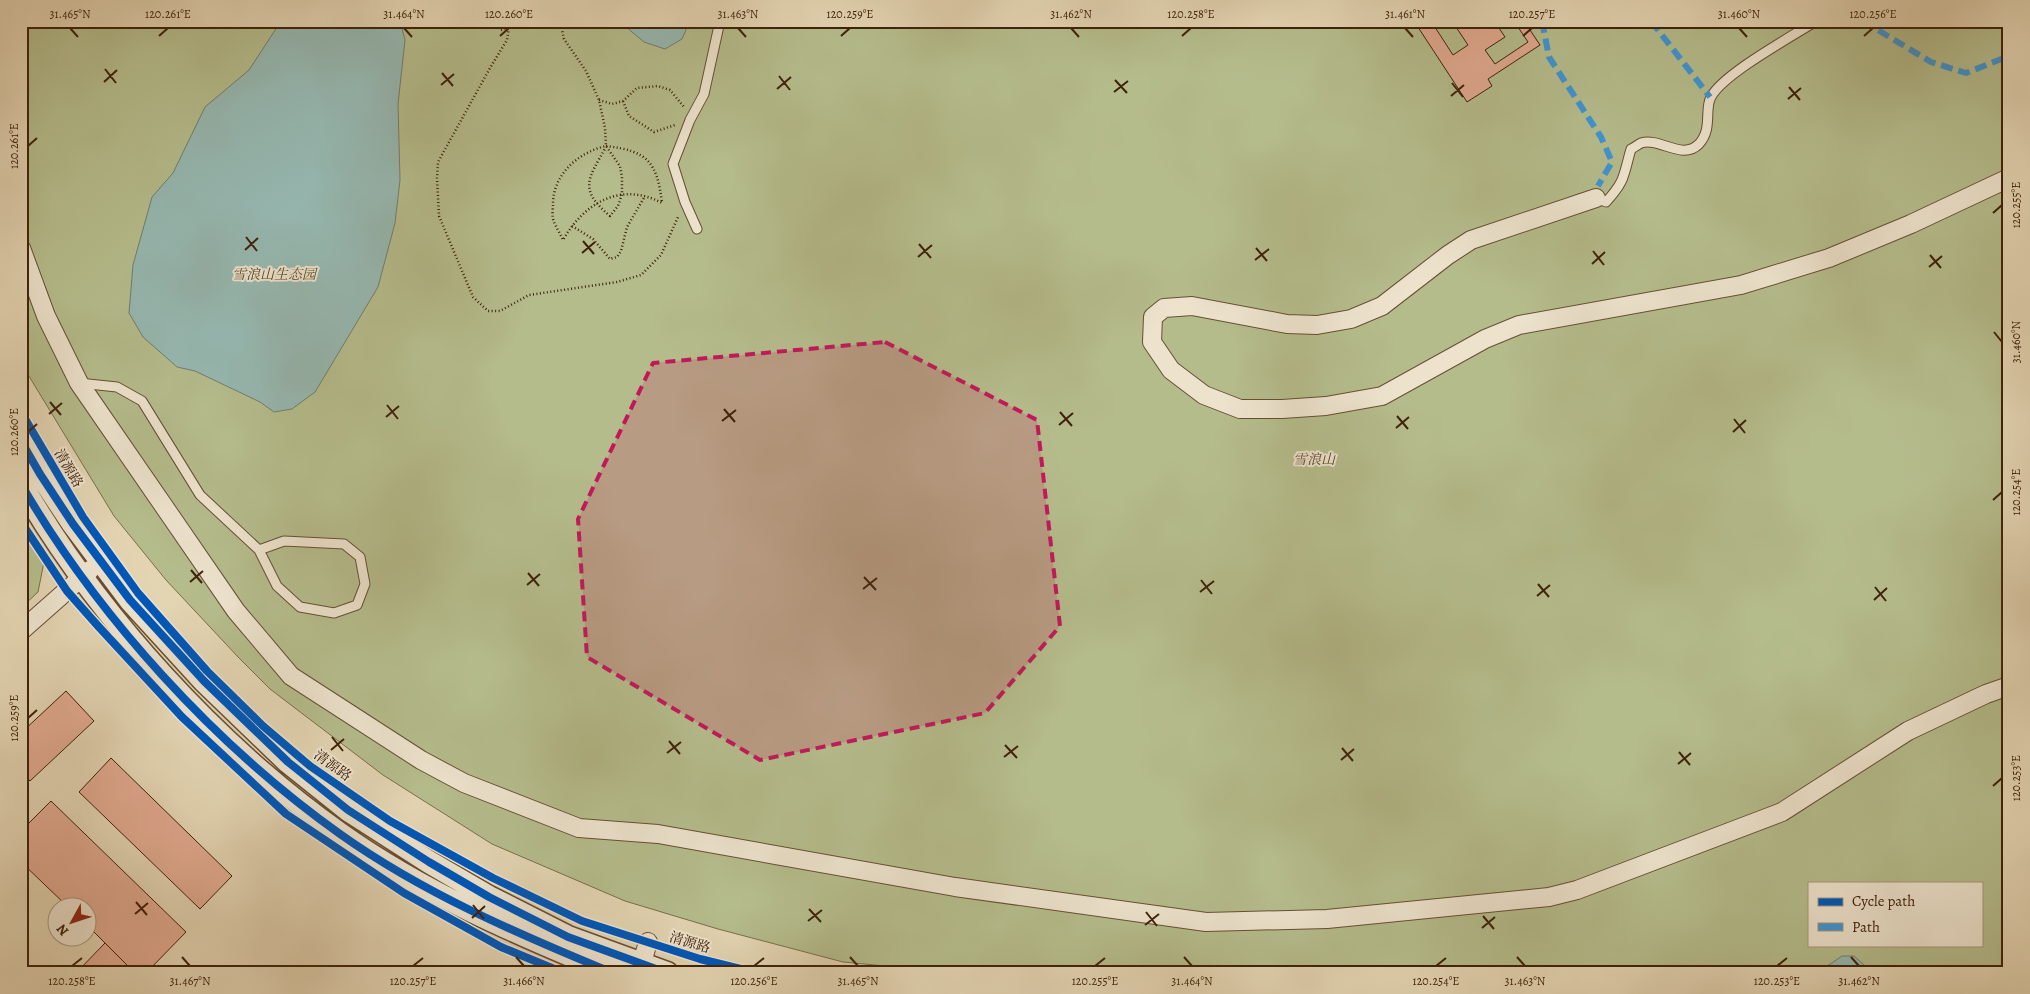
<svg xmlns="http://www.w3.org/2000/svg" width="2030" height="994" viewBox="0 0 2030 994" font-family="Alegreya,'Noto Serif SC',serif">
<style>
.green{fill:#b5bc8c;stroke:#7a6e4b;fill-rule:evenodd}
.water{fill:#96b8b1;stroke:#737c6e}
.building{fill:#e1a990;stroke:#3f210a}
.lines{fill:none;stroke-linecap:round;stroke-linejoin:round}
.service-casing{stroke:#684e34;stroke-width:11}
.minor-casing{stroke:#684e34;stroke-width:20}
.tertiary-casing{stroke:#684e34;stroke-width:25}
.path{stroke:#3f210a;stroke-width:2.5;stroke-dasharray:1 2.5;stroke-linecap:butt}
.service{stroke:#ede3cd;stroke-width:9}
.minor{stroke:#ede3cd;stroke-width:18}
.tertiary{stroke:#ede3cd;stroke-width:22}
.quiet{stroke:#3f95d2;stroke-width:6;stroke-dasharray:12 6;stroke-linecap:butt}
.cycleway-casing{stroke:#ede3cd;stroke-width:11}
.cycleway{stroke:#0057b8;stroke-width:8}
.marked{fill:#c2185b;fill-opacity:0.2;stroke:#c2185b;stroke-width:4;stroke-dasharray:10 6;stroke-linejoin:round}
.ticks{fill:none;stroke:#3f210a;stroke-width:2}
.labels{text-anchor:middle;stroke-width:4;stroke-linejoin:round;paint-order:stroke}
.park-label{font-size:14px;font-style:italic;fill:#5c482a;stroke:#ede3cd}
.street-label{font-size:14px;fill:#3f210a;stroke:#ede3cd}
.neatline{fill:none;stroke:#3f210a;stroke-width:2}
.ticks-label{font-size:12px;text-anchor:middle;fill:#3f210a}
</style>
<rect width="100%" height="100%" fill="#e3d4b2"/>
<filter id="stains"><feTurbulence type="fractalNoise" baseFrequency=".004" numOctaves="4"/><feColorMatrix values="0 0 0 0 .2 0 0 0 0 .09 0 0 0 0 .02 0 0 0 .5 -.17"/></filter>
<radialGradient id="worn" r=".72"><stop offset=".6" stop-color="#630" stop-opacity="0"/><stop offset="1" stop-color="#630" stop-opacity=".3"/></radialGradient>
<path class="green" d="M21,21H2009V973H959L843,962L718,929L625,901L492,844L383,775L270,689L239,658L166,580L114,516L21,363ZM1809,883H1981V945H1809Z
M21,519L45,557L38,592L21,608Z"/>
<path class="water" d="M281,21H400L405,40L398,104L400,180L395,223L378,287L315,392L292,409L274,412L260,402L195,371L177,367L143,337L129,313L133,265L152,197L173,173L205,107L249,70Z
M619,21H686L688,25L682,39L665,49L644,42Z
M1842,956H1854L1873,973H1817Z"/>
<path class="building" d="M1414,21H1431L1453,55L1468,45L1452,21H1510L1499,28L1505,37L1485,50L1495,64L1528,42L1514,21H1524L1540,45L1488,79L1492,86L1467,102Z
M66,691L94,721L30,781L21,771V733Z
M111,758L232,876L200,909L79,792Z
M51,801L186,932L146,973H135L88,926V906H67L21,862V831Z
M105,943L135,973H76Z"/>
<g class="lines">
<defs>
<path id="service" d="M1596,198L1606,202C1626,180 1623,176 1631,149C1634,148 1637,145 1641,143C1660,137 1682,161 1699,144C1713,129 1704,109 1711,97C1723,74 1791,37 1816,21
M697,229L685,202L673,164L690,120L704,94L720,21
M79,383L117,387L142,401L200,495L259,550L277,586L300,607L334,613L357,605L365,584L360,557L344,544L284,541L259,550"/>
<path id="minor" d="M1596,198L1471,240L1448,255L1382,306L1351,319L1317,325L1287,324L1192,306L1164,308L1153,317L1152,342L1171,370L1204,395L1240,409H1282L1326,406L1382,396L1485,339L1519,325L1741,285L1829,258L1911,224L2009,178
M21,248L46,316L79,383L236,611L291,676L421,760L464,783L579,828L658,834L955,887L1206,922L1327,919L1549,897L1577,890L1782,812L1908,731L1986,694L2009,686
M21,631L90,570
M639,973L648,942"/>
<path id="tertiary" d="M21,441L40,474L73,524L130,600L204,681L288,762L348,810L429,862L489,897L568,937L667,973
M21,484C98,617 215,745 340,834C423,893 518,934 613,973"/>
</defs>
<use href="#service" class="service-casing"/>
<use href="#minor" class="minor-casing"/>
<use href="#tertiary" class="tertiary-casing"/>
<path class="path" d="M510,21L507,40L490,68L438,162L437,178L439,216L473,297L488,311H500L529,295L617,282L641,275L661,255L678,217
M560,21L564,39L586,71L599,100L605,128L606,146L620,166L622,177V194L618,206L610,216C578,189 588,179 606,147
M501,30L528,21
M599,100L612,104L623,101L637,88L658,86L670,90L684,107
M623,101L629,116L654,132L675,125
M606,146C648,151 657,162 662,203C621,181 584,203 563,240C560,233 555,226 553,219C552,214 553,208 553,204C553,174 579,152 606,146Z
M572,226L593,239L610,259L617,257L621,251L627,227L645,196"/>
<use href="#service" class="service"/>
<use href="#minor" class="minor"/>
<use href="#tertiary" class="tertiary"/>
<path class="quiet" d="M1542,21L1549,57L1601,137L1612,162L1598,186
M1651,21L1710,97
M1863,21L1931,62L1966,73L2009,56"/>
<defs>
<path id="cycleway" d="M21,412L83,517L138,593L207,671L263,726L310,766L390,821L493,878L582,921L700,959L757,973
M21,441L40,474L73,524L130,600L204,681L288,762L348,810L429,862L489,897L568,937L667,973
M21,484C98,617 215,745 340,834C423,893 518,934 613,973
M21,522L67,591L98,626L182,717L286,814L404,893L501,947L564,973"/>
</defs>
<use href="#cycleway" class="cycleway-casing"/>
<use href="#cycleway" class="cycleway"/>
</g>
<path class="marked" d="M885,342L1037,420L1060,626L985,713L760,760L587,657L578,519L653,363Z"/>
<path class="ticks" d="M70,28L78,37M404,28L412,37M738,28L746,37M1071,28L1079,37M1405,28L1413,37M1739,28L1747,37M159,36L168,28M500,36L509,28M841,36L850,28M1182,36L1191,28M1523,36L1532,28M1864,36L1873,28M105,69L116,83M442,73L453,86M779,76L790,90M1115,80L1127,93M104,82L117,70M1452,83L1463,97M441,85L454,74M1789,87L1800,100M777,89L791,77M1114,92L1128,81M1451,96L1464,85M1788,99L1801,88M28,146L37,138M1993,213L2002,205M246,237L257,251M583,241L594,254M919,244L931,258M1256,248L1267,261M245,250L258,238M1593,251L1604,265M582,253L595,242M1930,255L1941,268M918,257L932,245M1255,260L1269,249M1592,264L1605,252M1929,267L1942,256M1994,332L2002,342M50,402L61,415M387,405L398,419M724,409L735,422M1060,412L1072,426M49,414L62,403M1397,416L1408,429M386,417L399,406M1734,419L1745,433M722,421L736,410M1059,425L1073,413M1396,428L1409,417M28,432L37,424M1733,432L1746,420M1993,500L2002,492M191,570L202,583M528,573L539,586M864,577L876,590M1201,580L1212,594M190,582L203,571M1538,584L1549,597M527,585L540,574M1875,587L1886,601M863,589L877,578M1200,592L1214,581M1537,596L1550,585M1874,600L1887,588M28,718L37,710M332,737L343,751M669,741L680,754M1005,745L1017,758M1342,748L1353,761M331,750L344,739M1679,752L1690,765M667,753L681,742M1004,757L1018,746M1341,760L1354,749M1678,764L1691,753M1993,786L2002,778M136,902L147,915M473,905L484,919M809,909L821,922M1146,912L1157,926M135,914L148,903M1483,916L1494,929M472,918L485,906M808,921L822,910M1145,925L1159,914M1482,928L1495,917M182,957L190,966M516,957L524,966M850,957L858,966M1184,957L1192,966M1517,957L1525,966M1851,957L1859,966M72,966L82,958M413,966L423,958M754,966L764,958M1095,966L1105,958M1436,966L1446,958M1777,966L1787,958"/>
<g class="labels">
<g class="park-label">
<text x="274" y="279">雪浪山生态园</text>
<text x="1314" y="464">雪浪山</text>
</g>
<g class="street-label">
<text transform="translate(69 468) rotate(59)" y="5">清源路</text>
<text transform="translate(333 765) rotate(36)" y="5">清源路</text>
<text transform="translate(690 942) rotate(17)" y="5">清源路</text>
</g>
</g>
<rect width="2030" height="994" fill="none" stroke="#e3d4b2" stroke-width="55"/>
<rect x="1808" y="882" width="175" height="65" fill="#ede3cd" stroke="#a7957f"/>
<rect x="1818" y="898" width="25" height="8" fill="#0057b8" stroke="#a7957f"/>
<text x="1852" y="906" font-size="15" fill="#3f210a">Cycle path</text>
<rect x="1818" y="923" width="25" height="8" fill="#3f95d2" stroke="#a7957f"/>
<text x="1852" y="932" font-size="15" fill="#3f210a">Path</text>
<g transform="translate(72 922) rotate(230)"><circle r="24" fill="#ede3cd" stroke="#a7957f"/>
<path d="M0-4L9 19L0 12L-9 19Z" fill="#8f2418"/>
<text y="-8" font-size="14" font-weight="bold" text-anchor="middle" fill="#3f210a">N</text>
</g>
<rect x="28" y="28" width="1974" height="938" class="neatline"/>
<g class="ticks-label">
<text x="70" y="18">31.465°N</text>
<text x="168" y="18">120.261°E</text>
<text x="404" y="18">31.464°N</text>
<text x="509" y="18">120.260°E</text>
<text x="738" y="18">31.463°N</text>
<text x="850" y="18">120.259°E</text>
<text x="1071" y="18">31.462°N</text>
<text x="1191" y="18">120.258°E</text>
<text x="1405" y="18">31.461°N</text>
<text x="1532" y="18">120.257°E</text>
<text x="1739" y="18">31.460°N</text>
<text x="1873" y="18">120.256°E</text>
<text transform="translate(14 146) rotate(-90)" y="4">120.261°E</text>
<text transform="translate(2016 205) rotate(-90)" y="4">120.255°E</text>
<text transform="translate(2016 342) rotate(-90)" y="4">31.460°N</text>
<text transform="translate(14 432) rotate(-90)" y="4">120.260°E</text>
<text transform="translate(2016 492) rotate(-90)" y="4">120.254°E</text>
<text transform="translate(14 718) rotate(-90)" y="4">120.259°E</text>
<text transform="translate(2016 778) rotate(-90)" y="4">120.253°E</text>
<text x="72" y="985">120.258°E</text>
<text x="190" y="985">31.467°N</text>
<text x="413" y="985">120.257°E</text>
<text x="524" y="985">31.466°N</text>
<text x="754" y="985">120.256°E</text>
<text x="858" y="985">31.465°N</text>
<text x="1095" y="985">120.255°E</text>
<text x="1192" y="985">31.464°N</text>
<text x="1436" y="985">120.254°E</text>
<text x="1525" y="985">31.463°N</text>
<text x="1777" y="985">120.253°E</text>
<text x="1859" y="985">31.462°N</text>
</g>
<rect width="100%" height="100%" filter="url(#stains)"/>
<rect width="100%" height="100%" fill="url(#worn)"/>
</svg>
